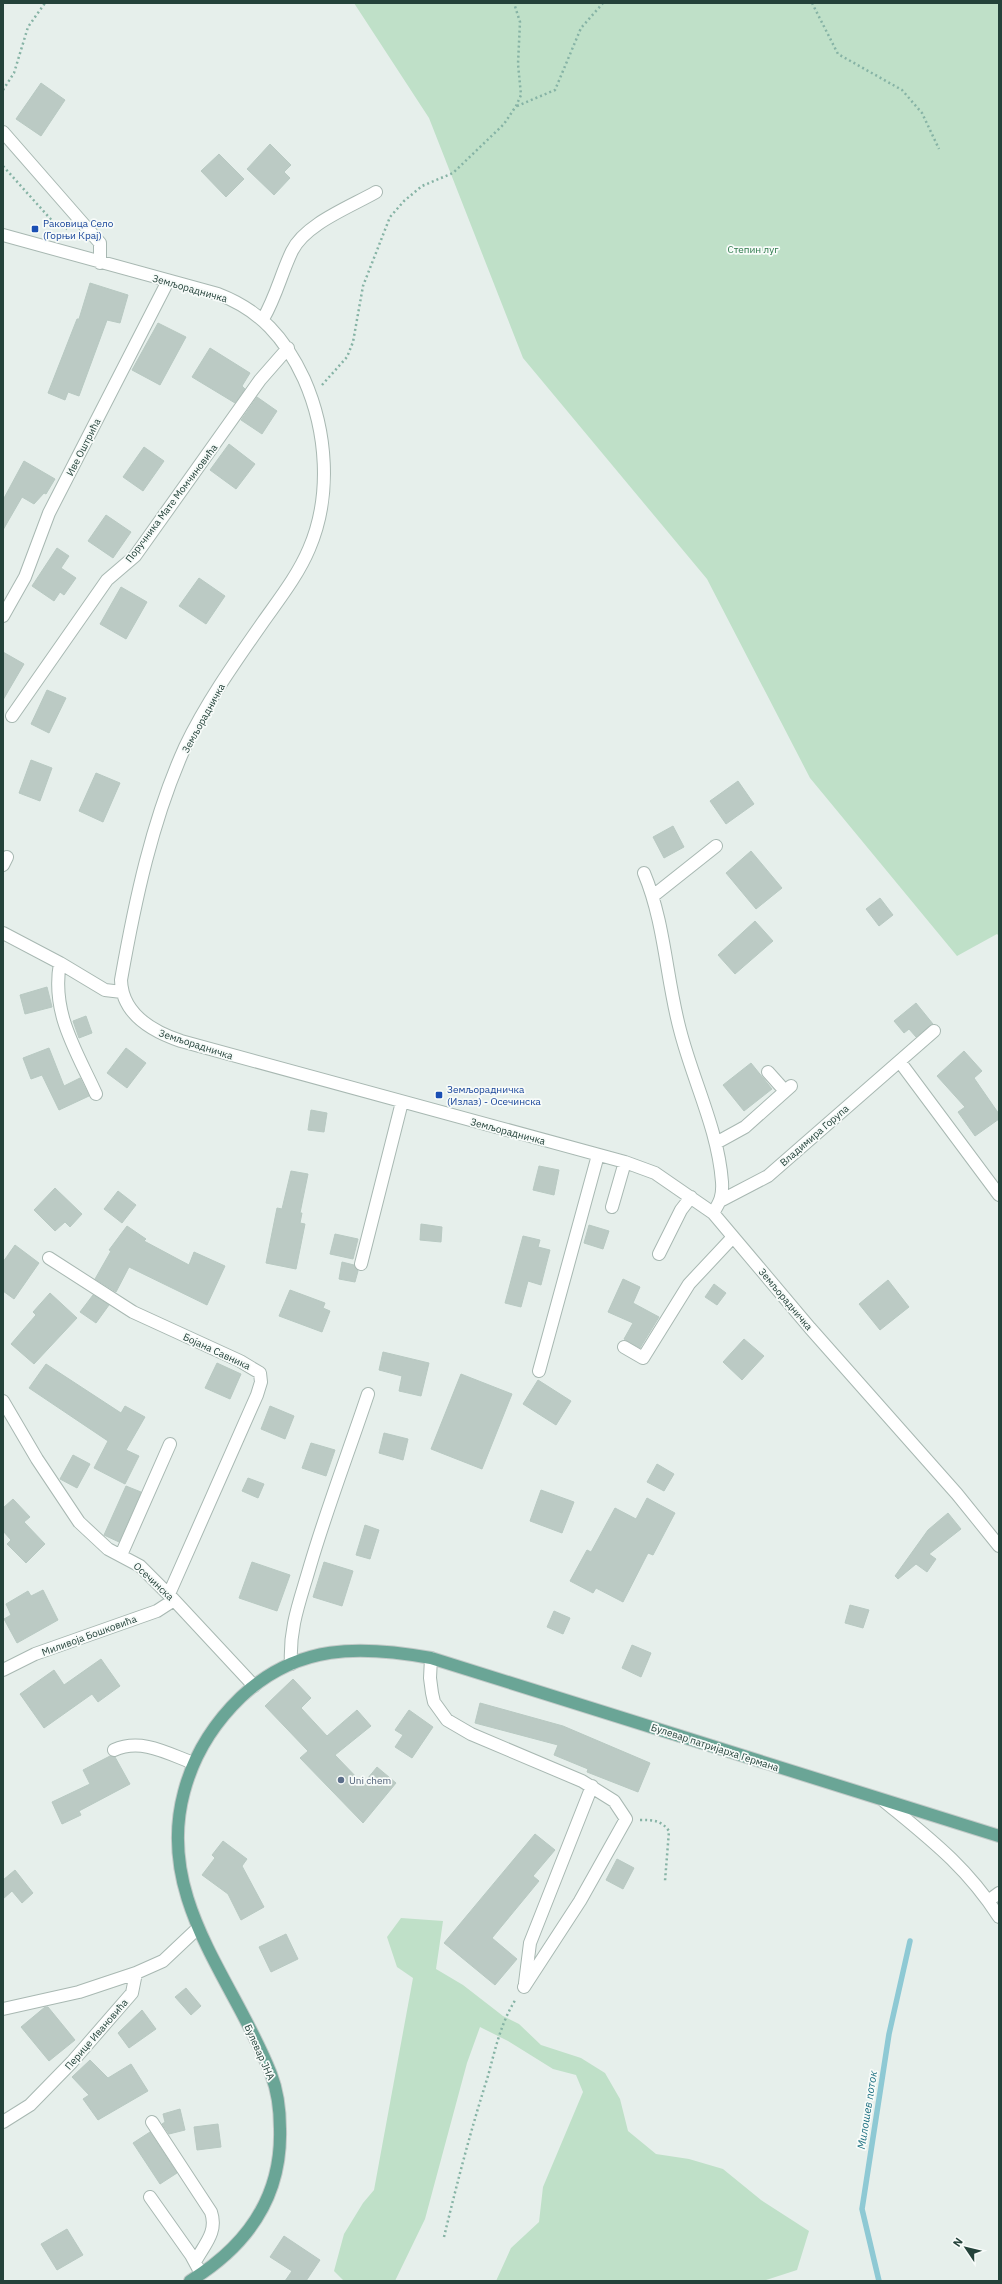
<svg xmlns="http://www.w3.org/2000/svg" width="1002" height="2284" viewBox="0 0 1002 2284" font-family="'IBM Plex Sans',sans-serif">
<style>
.green{fill:#bfe0c8}
.lines{fill:none;stroke-linecap:round;stroke-linejoin:round}
.stream{stroke:#8ec9d4;stroke-width:5.5}
.building{fill:#bbcac4;stroke:#b8c9c2}
.minor-casing{stroke:#a8b8b2;stroke-width:14}
.major-casing{stroke:#c2cac8;stroke-width:14}
.path{stroke:#86b3a5;stroke-width:2.5;stroke-dasharray:2 3;stroke-linecap:butt}
.minor{stroke:#fff;stroke-width:12}
.major{stroke:#6aa596;stroke-width:12}
.transit-dot{fill:#1a4fb4;stroke:#f7fbf9;stroke-width:1.5}
.service-dot{fill:#5c6f8a;stroke:#f7fbf9;stroke-width:1.5}
.labels{text-anchor:middle;stroke-width:3.5;stroke-linejoin:round;paint-order:stroke}
.transit-label{font-size:10px;fill:#164399;stroke:#f7fbf9;text-anchor:start}
.park-label{font-size:10px;fill:#2d7a4b;stroke:#f7fbf9}
.street-label{font-size:10px;fill:#24423a;stroke:#f7fbf9}
.service-label{font-size:10px;fill:#4e5e75;stroke:#f7fbf9;text-anchor:start}
.water-label{font-size:11px;font-style:italic;fill:#1c6f80;stroke:#f7fbf9}
</style>
<rect width="100%" height="100%" fill="#e6efeb"/>
<path class="green" d="M354,3H999V936L997,934L957,956L810,778L707,579L523,358L429,118Z
M401,1918L443,1921L436,1969L463,1985L503,2016L519,2024L541,2045L581,2058L605,2073L620,2099L628,2131L656,2154L689,2159L723,2169L761,2200L809,2231L797,2270L763,2281H496L511,2248L539,2222L543,2187L583,2092L576,2075L553,2069L508,2041L480,2027L467,2063L425,2219L395,2281H344L334,2271L344,2234L363,2203L374,2190L413,1978L397,1967L387,1937Z"/>
<g class="lines">
<path class="stream" d="M879,2281L862,2209L889,2034L910,1941"/>
</g>
<path class="building" d="M41,83L65,100L41,136L16,119Z
M270,144L291,165L284,172L290,178L274,195L247,169Z
M219,154L244,179L226,197L201,171Z
M90,283L128,295L120,323L107,320L79,396L68,392L65,400L48,393L77,319H79Z
M158,323L186,337L160,385L132,370Z
M210,348L250,373L242,386L245,389L235,403L192,377Z
M257,397L277,411L262,434L241,420Z
M229,444L255,464L236,489L210,470Z
M144,447L164,461L143,491L123,477Z
M24,461L55,479L46,494L44,493L34,504L22,497L3,530V500Z
M106,515L131,532L113,558L88,541Z
M57,548L69,556L61,568L76,578L64,595L60,592L54,601L32,586Z
M199,578L225,596L206,624L179,606Z
M121,587L147,602L126,639L100,624Z
M3,652L24,664L3,700Z
M47,690L66,698L49,733L31,724Z
M31,760L52,768L40,801L19,793Z
M96,773L120,783L103,822L79,811Z
M738,781L754,804L726,824L710,801Z
M673,826L684,847L664,858L653,837Z
M751,851L782,888L756,909L726,873Z
M880,898L893,915L879,926L866,909Z
M755,921L773,941L735,974L718,955Z
M47,987L52,1007L25,1014L20,995Z
M916,1003L933,1024L916,1037L909,1029L904,1033L894,1021Z
M86,1016L92,1033L79,1038L73,1021Z
M49,1048L64,1086L80,1078L89,1096L59,1110L42,1075L31,1079L23,1058Z
M126,1048L146,1063L127,1088L107,1073Z
M964,1051L982,1071L974,1078L999,1114V1119L975,1136L958,1112L965,1107L937,1076Z
M751,1063L772,1089L744,1111L723,1085Z
M311,1110L327,1113L324,1132L308,1130Z
M539,1166L559,1170L554,1195L533,1190Z
M291,1171L308,1174L300,1213H302L300,1223L305,1224L296,1269L266,1263L277,1208L282,1209Z
M55,1188L82,1214L70,1227L65,1222L55,1231L34,1210Z
M118,1191L136,1205L122,1223L104,1209Z
M421,1224L442,1227L441,1242L420,1240Z
M589,1225L609,1231L603,1249L584,1243Z
M127,1226L146,1239L144,1241L189,1265L194,1252L225,1266L207,1305L129,1267L116,1292L95,1279L111,1251L109,1250Z
M335,1234L358,1239L353,1259L330,1254Z
M523,1236L540,1240L538,1247L550,1250L541,1285L528,1281L521,1307L505,1303Z
M15,1245L39,1263L14,1299L3,1291V1262Z
M342,1262L354,1265L358,1271L355,1282L339,1279Z
M623,1279L640,1287L633,1303L659,1317L640,1348L624,1339L633,1323L608,1312Z
M888,1280L909,1307L880,1330L859,1304Z
M714,1284L726,1293L717,1305L705,1297Z
M290,1290L325,1303L323,1308L330,1311L322,1332L279,1316Z
M50,1293L77,1318L34,1364L11,1344L36,1315L33,1312Z
M93,1295L109,1305L96,1323L80,1312Z
M744,1339L764,1356L742,1380L723,1362Z
M383,1352L429,1363L421,1396L399,1391L402,1376L379,1370Z
M217,1363L241,1374L230,1399L205,1388Z
M46,1364L121,1413L125,1406L145,1417L126,1450L139,1456L125,1484L94,1468L108,1441L29,1388Z
M461,1374L512,1394L482,1469L431,1449Z
M538,1380L571,1401L556,1425L523,1404Z
M270,1406L294,1416L285,1439L261,1429Z
M384,1433L408,1439L403,1460L379,1453Z
M311,1443L335,1450L326,1476L302,1468Z
M73,1455L90,1464L77,1488L60,1479Z
M657,1464L674,1474L664,1491L647,1482Z
M248,1478L264,1484L258,1498L242,1491Z
M126,1486L141,1492L119,1542L104,1535Z
M541,1490L574,1502L562,1533L530,1521Z
M647,1498L675,1513L653,1555L648,1553L623,1602L596,1588L593,1593L570,1581L587,1550L591,1552L615,1508L636,1519Z
M13,1499L30,1517L24,1522L45,1544L26,1563L7,1544L11,1540L3,1531V1508Z
M948,1513L961,1529L929,1554L936,1559L927,1572L916,1564L898,1579L895,1576L928,1530Z
M365,1525L379,1530L370,1559L356,1555Z
M252,1562L290,1575L277,1611L239,1598Z
M324,1562L353,1571L342,1606L313,1597Z
M43,1590L58,1620L17,1643L4,1619L11,1615L6,1604L28,1591L31,1596Z
M850,1605L869,1610L863,1628L845,1623Z
M554,1611L570,1618L563,1634L547,1627Z
M632,1645L651,1653L641,1677L622,1668Z
M101,1659L120,1686L98,1702L92,1694L44,1728L20,1694L54,1670L64,1685Z
M293,1679L311,1698L301,1708L327,1736L357,1710L371,1726L335,1755L363,1784L377,1767L396,1783L363,1823L300,1758L308,1751L265,1706Z
M480,1703L563,1726L650,1763L638,1792L587,1772L588,1769L554,1755L558,1745L475,1723Z
M409,1710L433,1727L412,1758L395,1747L403,1735L395,1730Z
M110,1756L115,1757L130,1784L79,1811L81,1815L62,1824L52,1802L90,1784L83,1770Z
M535,1834L555,1850L533,1876L539,1881L492,1938L517,1959L495,1985L444,1943Z
M223,1841L247,1859L242,1866L264,1907L241,1920L228,1894L202,1875L215,1858L212,1855Z
M617,1859L634,1868L623,1889L606,1880Z
M15,1870L33,1893L22,1903L12,1891L3,1899V1880Z
M286,1934L298,1959L271,1972L259,1947Z
M186,1988L201,2006L191,2015L175,1997Z
M45,2007H48L75,2040L49,2061L21,2027Z
M142,2010L156,2029L129,2048L118,2033Z
M90,2060L108,2078L131,2064L148,2091L98,2120L83,2099L89,2095L72,2077Z
M180,2109L185,2130L169,2134L162,2124L165,2122L163,2114Z
M218,2124L221,2147L197,2150L194,2127Z
M150,2132L177,2173L160,2184L133,2143Z
M67,2229L83,2255L57,2270L41,2244Z
M284,2236L320,2260L306,2281H285L292,2271L270,2257Z"/>
<g class="lines">
<defs>
<path id="minor" d="M3,132L100,243V263
M3,235L218,294C260,310 285,338 304,379C327,431 332,496 309,549C298,575 280,598 263,622C235,662 206,703 185,747C152,820 135,901 121,980C122,1014 151,1031 181,1041L625,1162L655,1173L713,1213L810,1328L957,1494L999,1546
M263,319C276,297 281,274 292,251C305,224 350,207 376,192
M3,616L25,577L49,513L168,281
M12,716L107,580L135,556L260,380L288,348
M3,865L7,857
M644,873C665,923 666,978 680,1030C693,1081 718,1129 722,1182C723,1196 720,1202 713,1213
M653,896L716,846
M3,933L60,963L105,990L122,992
M60,963C51,1013 76,1050 96,1094
M900,1062L999,1195
M768,1072L785,1091
M716,1143L745,1127L791,1086
M722,1200L768,1176L934,1031
M612,1207L625,1162
M659,1254L681,1210L691,1197
M49,1258L133,1312L240,1361L260,1373L261,1382L257,1395L169,1594
M361,1264L402,1102
M624,1347L643,1358L689,1284L733,1237
M539,1371L598,1155
M3,1401L37,1459L79,1522L108,1549L140,1566L174,1600L254,1686
M121,1555L170,1444
M431,1658L430,1678L432,1693L434,1702L447,1720L471,1734L582,1781L614,1801L626,1819L580,1901L524,1987
M291,1664C289,1627 300,1601 310,1566C327,1508 349,1451 368,1394
M3,1670L35,1654L157,1611L174,1600
M114,1750C141,1738 167,1753 193,1763
M884,1801C930,1839 966,1866 999,1917
M988,1901L999,1893
M525,1983L530,1943L592,1786
M3,2009L79,1992L136,1973
M3,2122L30,2105L72,2062L132,1993L136,1973L163,1961L198,1928
M152,2122L211,2212C218,2232 204,2245 195,2262
M150,2197L191,2255L198,2268"/>
<path id="major" d="M190,2281C247,2246 282,2197 280,2129C280,2111 278,2092 271,2074C235,1981 155,1899 184,1792C194,1754 213,1724 241,1697C297,1644 360,1645 431,1658L999,1836"/>
</defs>
<use href="#minor" class="minor-casing"/>
<use href="#major" class="major-casing"/>
<path class="path" d="M812,3L838,54L902,90L922,113L939,149
M3,90L14,73L28,27L45,3
M517,106L555,90L581,28L603,3
M3,166L55,224L67,229
M322,385L347,357L353,342L363,286L390,217L404,201L422,186L453,173L504,124L516,106L521,95L518,64L520,22L514,3
M640,1820C653,1820 661,1820 669,1831L665,1881
M444,2237C457,2183 471,2129 488,2076C495,2050 501,2022 516,1999"/>
<use href="#minor" class="minor"/>
<use href="#major" class="major"/>
</g>
<g class="transit-dot">
<rect x="31" y="225" width="8" height="8" rx="2"/>
<rect x="435" y="1091" width="8" height="8" rx="2"/>
</g>
<circle class="service-dot" cx="341" cy="1780" r="4"/>
<g class="labels">
<g class="transit-label">
<text x="43" y="227">Раковица Село<tspan x="43" dy="12">(Горњи Крај)</tspan></text>
<text x="447" y="1093">Земљорадничка<tspan x="447" dy="12">(Излаз) - Осечинска</tspan></text>
</g>
<g class="park-label">
<text x="753" y="253">Степин луг</text>
</g>
<g class="street-label">
<text transform="translate(190 288) rotate(16)" y="4">Земљорадничка</text>
<text transform="translate(83 447) rotate(-63)" y="4">Иве Оштрића</text>
<text transform="translate(171 503) rotate(-53)" y="4">Поручника Мате Момчиновића</text>
<text transform="translate(203 718) rotate(-61)" y="4">Земљорадничка</text>
<text transform="translate(196 1044) rotate(18)" y="4">Земљорадничка</text>
<text transform="translate(508 1131) rotate(15)" y="4">Земљорадничка</text>
<text transform="translate(814 1135) rotate(-41)" y="4">Владимира Горупа</text>
<text transform="translate(786 1299) rotate(50)" y="4">Земљорадничка</text>
<text transform="translate(217 1351) rotate(25)" y="4">Бојана Савника</text>
<text transform="translate(154 1581) rotate(43)" y="4">Осечинска</text>
<text transform="translate(89 1635) rotate(-20)" y="4">Миливоја Бошковића</text>
<text transform="translate(715 1747) rotate(18)" y="4">Булевар патријарха Германа</text>
<text transform="translate(96 2034) rotate(-49)" y="4">Перице Ивановића</text>
<text transform="translate(260 2052) rotate(66)" y="4">Булевар ЈНА</text>
</g>
<g class="service-label">
<text x="349" y="1784">Uni chem</text>
</g>
<g class="water-label">
<text transform="translate(867 2110) rotate(-81)" y="4">Милошев поток</text>
</g>
</g>
<rect width="1002" height="2284" fill="none" stroke="#24423a" stroke-width="8"/>
<g transform="translate(966 2248) rotate(305)" stroke="#f7fbf9" stroke-width="3" paint-order="stroke">
<path d="M0-3L7 15L0 10L-7 15Z" fill="#24423a"/>
<text y="-6" font-size="11" font-weight="bold" text-anchor="middle" fill="#24423a">N</text>
</g>
</svg>
